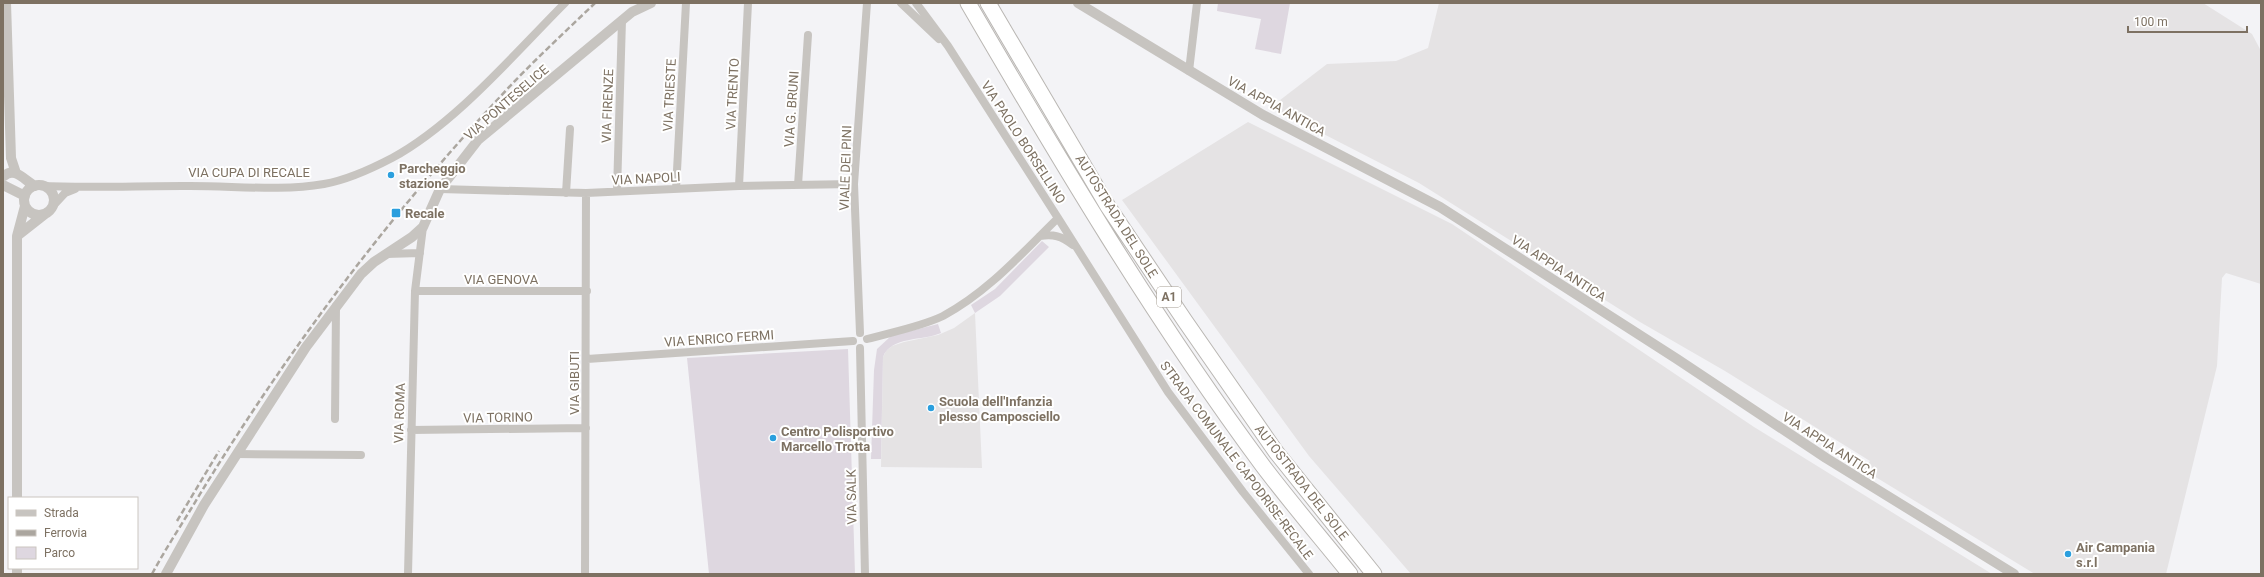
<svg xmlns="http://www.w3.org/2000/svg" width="2264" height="577" viewBox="0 0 2264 577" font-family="Roboto,sans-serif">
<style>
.built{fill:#e5e3e4}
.green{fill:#ded7e0}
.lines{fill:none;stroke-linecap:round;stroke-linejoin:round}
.motorway-casing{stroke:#bab7b3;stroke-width:17}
.minor{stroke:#c7c4c0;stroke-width:8}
.tertiary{stroke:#c7c4c0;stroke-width:10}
.motorway{stroke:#fff;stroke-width:15}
.rail{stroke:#aba69f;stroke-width:2.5;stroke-dasharray:6 3;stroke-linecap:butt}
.poi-dot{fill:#2b9fde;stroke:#fff;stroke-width:1.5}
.labels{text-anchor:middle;stroke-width:4;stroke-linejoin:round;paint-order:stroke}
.shield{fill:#fff;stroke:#a49c91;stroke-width:1}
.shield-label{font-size:12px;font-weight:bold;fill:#7d7162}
.street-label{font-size:13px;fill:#7d7162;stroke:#fff}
.poi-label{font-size:13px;font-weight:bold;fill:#7d7162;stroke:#fff;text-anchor:start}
</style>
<rect width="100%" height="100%" fill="#f3f3f6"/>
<path class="built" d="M1439,3H2203L2252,34L2261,51V284L2226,273L2222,278L2217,366L2166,574H2035L1864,470L1870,461L1725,371L1640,322L1419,183L1271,107L1327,64L1396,61L1428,48Z
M1248,122L1452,224L1754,427L1992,574H1411L1309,456L1122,200Z
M975,313L982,468L881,467L883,357L886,351L892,346L904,342L938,335L954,328Z"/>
<path class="green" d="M1218,3H1290L1281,54L1255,49L1261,19L1217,11Z
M1042,241L1049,247L1000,296L975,313L971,305L995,289Z
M938,324L941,333C923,341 891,336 883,357L881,459H871L874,370L877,349L891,336Z
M848,349L855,574H709L687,358Z"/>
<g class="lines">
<defs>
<path id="motorway" d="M968,3C1060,161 1154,319 1263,466C1291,503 1321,538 1350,574
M988,3L1107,205L1185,321L1276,452L1374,574"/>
</defs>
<use href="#motorway" class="motorway-casing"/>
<path class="minor" d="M901,3L939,39
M1189,71L1197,3
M798,185L808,35
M40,186C88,188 135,186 182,186C229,185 278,192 324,184C347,180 371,169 392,158C455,124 514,54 565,3
M739,186L748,3
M440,189L586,193L739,186L854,184
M676,189L686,3
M617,191L622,20
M566,193L570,129
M52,207L65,193L75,189
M1058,218L1168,392L1243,492L1309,574
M1040,236C1054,234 1061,236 1073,245
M386,254L420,253
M415,291H587
M860,333L854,184L867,3
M867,339C892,332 920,327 943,316C988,292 1022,253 1058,218L948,46L916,3
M860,348L865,574
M587,359L853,341
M335,419L336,306
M411,430L586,428
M237,454L361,455
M408,574L415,291L423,227
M585,574L586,193"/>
<path class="tertiary" d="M6,3L11,158L16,173
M1078,3L1263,115L1440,207L1677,359L1826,458L2014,574
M4,176C15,166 25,181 35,186
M3,185L25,196
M24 200a15 15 0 1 1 30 0a15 15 0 1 1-30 0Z
M17,236L45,214
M17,498V236L25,206
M17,574V568
M166,574L204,505L306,347L361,274L374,262L412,237L423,227L440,189L478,140L632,12L651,3"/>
<use href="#motorway" class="motorway"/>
<path class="rail" d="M177,521L219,451
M152,574C166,548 182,524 197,499C285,354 384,222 499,98C529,65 563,34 595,3"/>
</g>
<g class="poi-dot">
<circle cx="391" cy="175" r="4"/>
<rect x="391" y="208" width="10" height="10" rx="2"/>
<circle cx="931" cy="408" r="4"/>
<circle cx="773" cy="438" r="4"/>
<circle cx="2068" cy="554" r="4"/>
</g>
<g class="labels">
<rect class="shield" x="1157" y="287" width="24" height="20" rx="3"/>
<g class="shield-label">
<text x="1169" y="301">A1</text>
</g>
<g class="street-label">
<text transform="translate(732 94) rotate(-87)" y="5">VIA TRENTO</text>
<text transform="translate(669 95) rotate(-87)" y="5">VIA TRIESTE</text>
<text transform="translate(506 102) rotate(-41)" y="5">VIA PONTESELICE</text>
<text transform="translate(607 106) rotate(-88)" y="5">VIA FIRENZE</text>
<text transform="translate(1277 106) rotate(29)" y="5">VIA APPIA ANTICA</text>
<text transform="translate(791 109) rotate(-86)" y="5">VIA G. BRUNI</text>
<text transform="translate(1024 142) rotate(57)" y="5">VIA PAOLO BORSELLINO</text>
<text transform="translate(845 168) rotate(-88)" y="5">VIALE DEI PINI</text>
<text x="249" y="177">VIA CUPA DI RECALE</text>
<text transform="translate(646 178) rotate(-3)" y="5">VIA NAPOLI</text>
<text transform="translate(1117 216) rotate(58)" y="5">AUTOSTRADA DEL SOLE</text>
<text transform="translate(1559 268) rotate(33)" y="5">VIA APPIA ANTICA</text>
<text x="501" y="284">VIA GENOVA</text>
<text transform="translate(719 338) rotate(-4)" y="5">VIA ENRICO FERMI</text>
<text transform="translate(574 383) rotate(-90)" y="5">VIA GIBUTI</text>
<text transform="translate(399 413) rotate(-88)" y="5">VIA ROMA</text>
<text transform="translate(498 417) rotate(-1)" y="5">VIA TORINO</text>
<text transform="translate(1830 445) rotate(33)" y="5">VIA APPIA ANTICA</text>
<text transform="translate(1237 460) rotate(53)" y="5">STRADA COMUNALE CAPODRISE-RECALE</text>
<text transform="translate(1302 482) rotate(52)" y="5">AUTOSTRADA DEL SOLE</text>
<text transform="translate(851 497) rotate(-91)" y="5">VIA SALK</text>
</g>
<g class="poi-label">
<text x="399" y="173">Parcheggio<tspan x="399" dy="15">stazione</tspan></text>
<text x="405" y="218">Recale</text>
<text x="939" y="406">Scuola dell'Infanzia<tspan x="939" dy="15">plesso Camposciello</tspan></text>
<text x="781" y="436">Centro Polisportivo<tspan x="781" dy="15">Marcello Trotta</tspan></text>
<text x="2076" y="552">Air Campania<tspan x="2076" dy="15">s.r.l</tspan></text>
</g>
</g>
<rect width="2264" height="577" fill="none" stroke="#7d7162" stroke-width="8"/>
<rect x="8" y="497" width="130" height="72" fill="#ffffff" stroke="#cbc6c0"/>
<rect x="16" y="510" width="20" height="6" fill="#c7c4c0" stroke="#cbc6c0"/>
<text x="44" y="517" font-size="12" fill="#7d7162">Strada</text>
<rect x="16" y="530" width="20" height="6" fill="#aba69f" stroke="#cbc6c0"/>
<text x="44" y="537" font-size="12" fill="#7d7162">Ferrovia</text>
<rect x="16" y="547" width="20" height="12" fill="#ded7e0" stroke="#cbc6c0"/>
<text x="44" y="557" font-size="12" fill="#7d7162">Parco</text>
<path d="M2128 26v6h119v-6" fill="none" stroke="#7d7162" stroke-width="2"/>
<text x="2134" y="26" font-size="12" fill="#7d7162" stroke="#ffffff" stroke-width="3" paint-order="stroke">100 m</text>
</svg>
